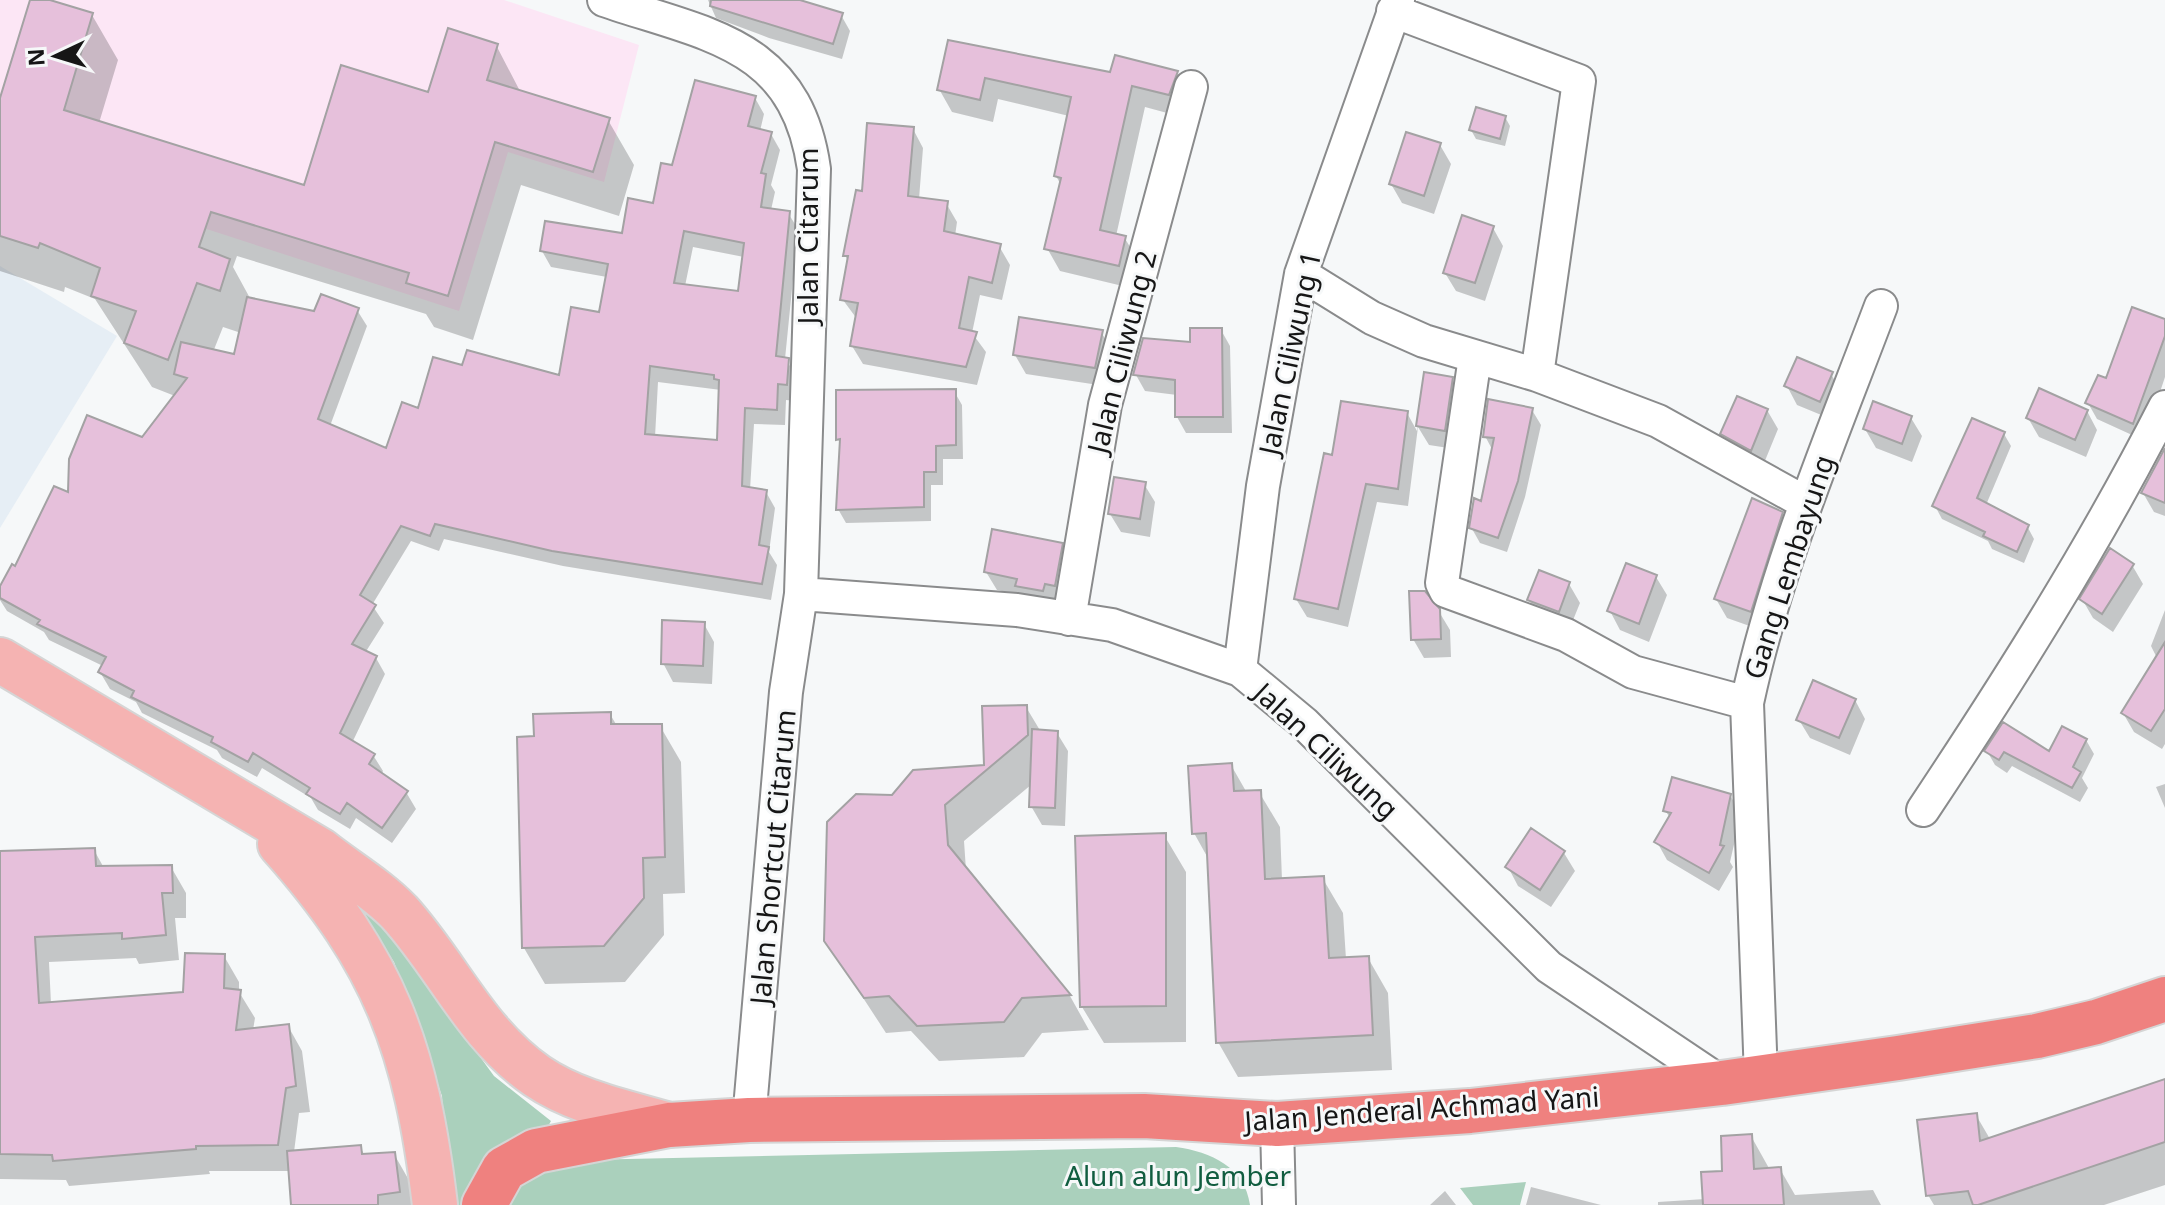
<svg xmlns="http://www.w3.org/2000/svg" width="2165" height="1205" viewBox="0 0 2165 1205" font-family="'Noto Sans',sans-serif">
<style>
.built{fill:#e6eef5}
.medical{fill:#fce6f5}
.green{fill:#aad0bc}
.shadow{fill:#0003;fill-rule:evenodd}
.building{fill:#e6c0db;stroke:#a3a2a3;stroke-width:2;fill-rule:evenodd}
.lines{fill:none;stroke-linecap:round;stroke-linejoin:round}
.street-casing{stroke:#8a8b8c;stroke-width:36}
.primary-casing{stroke:#d5d5d5;stroke-width:48}
.highway-casing{stroke:#d5d5d5;stroke-width:48}
.street{stroke:#fff;stroke-width:32}
.primary{stroke:#f5b3b2;stroke-width:44}
.highway{stroke:#ef817f;stroke-width:44}
.labels{text-anchor:middle;stroke-width:6;stroke-linejoin:round;paint-order:stroke}
.street-label{font-size:28px;fill:#161616;stroke:#f6f8f9}
.park-label{font-size:28px;fill:#115d40;stroke:#f6f8f9}
</style>
<rect width="100%" height="100%" fill="#f6f8f9"/>
<path class="built" d="M0,266L117,336L0,528Z"/>
<path class="medical" d="M0,0H504L639,45L604,182L508,152L459,311L0,162Z"/>
<path class="green" d="M341,882L367,902L494,1076L551,1121C534,1155 481,1132 464,1205H449L442,1096L394,962Z
M1176,1147C1211,1152 1245,1167 1250,1205H503C522,1176 550,1166 582,1160Z
M1526,1182L1520,1205H1473L1460,1188Z"/>
<path class="shadow" d="M32,0L92,15L118,60L99,123L306,187L496,45L521,93L608,120L634,165L619,216L521,185L473,340L434,327L426,314L237,256L233,267L251,300L316,314L357,310L367,326L330,426L388,451L420,410L464,368L560,377L600,315L607,277L551,267L542,251L624,236L655,205L673,168L755,98L764,114L760,131L771,134L780,150L771,185L775,192L771,210L788,213L798,229L785,359L797,376L795,401L786,400L785,425L754,424L750,490L766,492L775,508L769,552L777,565L771,600L563,566L444,539L439,551L411,541L372,605L384,623L365,653L376,658L385,674L352,743L373,755L383,771L381,775L406,792L416,809L392,843L356,818L350,829L318,810L311,798L262,768L257,777L222,758L217,750L142,713L136,702L110,689L100,672L103,666L49,640L44,632L7,611L0,600V590L70,495L142,440L175,396L152,387L95,299L65,287L64,292L0,271V106ZM693,247L744,257L739,293L685,286ZM223,327L241,333L236,357L213,352ZM658,382L721,390L719,443L655,437Z
M708,0H794L841,15L850,31L842,59L769,38L716,18Z
M950,42L1112,74L1177,73L1190,95L1182,117L1145,107L1116,236L1124,237L1138,260L1131,288L1060,271L1047,248L1061,185L1056,176L1069,116L998,99L993,122L952,112L939,89Z
M1505,117L1510,126L1505,146L1476,139L1471,130Z
M913,129L923,148L919,199L946,203L957,222L955,236L999,246L1010,265L1002,300L980,295L972,333L986,352L977,385L863,364L852,346L857,319L843,300L849,263L845,255L864,193Z
M1440,145L1451,164L1434,214L1402,203L1391,184Z
M1493,228L1503,246L1485,301L1456,291L1445,273Z
M2165,321V377L2161,389L2165,396L2143,440L2097,419L2088,403Z
M1221,330L1230,346L1232,433H1186L1177,417V395L1145,391L1136,375Z
M1101,332L1112,350L1105,386L1026,374L1015,355Z
M1831,374L1842,393L1831,419L1797,405L1787,386Z
M1425,375L1452,379L1462,398L1455,449L1429,445L1418,427L1408,506L1377,502L1348,627L1307,617L1296,599L1334,457L1407,413L1417,431Z
M954,391L962,405L963,459H943V485H931V521L846,523L838,509L841,445L838,439Z
M1532,410L1541,425L1525,497L1507,552L1480,543L1471,527L1482,503L1493,451L1485,436Z
M1767,410L1778,429L1762,468L1734,453L1723,434Z
M2087,411L2097,430L2086,457L2039,437L2028,418Z
M1911,418L1922,436L1912,462L1876,448L1865,429Z
M2004,434L2011,446L1986,505L2027,526L2034,539L2024,563L1992,549L1988,541L1942,519L1935,506Z
M2165,452V516L2154,512L2143,493Z
M1144,484L1155,502L1150,537L1121,532L1110,514Z
M1782,514L1792,532L1761,630L1727,618L1716,599Z
M1061,545L1072,564L1065,604L997,590L986,572Z
M2132,565L2143,584L2113,632L2093,618L2082,599Z
M1656,577L1667,595L1649,642L1620,630L1610,611Z
M1569,584L1580,603L1569,630L1540,619L1529,600Z
M1438,610L1450,630L1451,657L1424,658L1413,639Z
M2165,610V744L2162,749L2134,732L2123,713L2157,658L2151,646Z
M704,624L714,642L712,684L673,682L663,663Z
M1855,700L1865,719L1850,755L1810,738L1799,720Z
M1026,707L1041,732L1057,733L1068,751L1065,826L1042,825L1031,806L1032,784L964,841L966,870L1070,996L1089,1030L1042,1033L1024,1057L939,1061L911,1031L886,1033L826,941L893,797L986,767Z
M610,714L617,726H660L681,762L685,893L663,894L664,935L625,982L545,984L524,948L536,738Z
M2086,740L2094,754L2082,778L2088,788L2080,802L2012,766L2007,773L1995,765L1987,751L2050,754Z
M1231,765L1247,793L1259,792L1280,827L1282,880L1323,879L1343,913L1346,959L1368,958L1388,993L1392,1070L1238,1077L1218,1042L1209,860L1194,833Z
M2165,784V808L2156,787Z
M1730,795L1741,814L1730,862L1733,867L1719,891L1667,860L1657,842L1670,818L1665,810Z
M1164,835L1186,872V1042L1104,1043L1082,1007Z
M94,850L104,868L171,867L186,893V918H175L179,960L139,964L136,958L49,962L51,1004L185,994L224,956L239,982V992L255,1018L253,1030L288,1026L302,1051L310,1112L299,1113L294,1152L360,1147L365,1156L394,1154L414,1189L416,1205H293L291,1171H209L210,1174L69,1186L66,1180L0,1179V853Z
M1564,853L1575,871L1551,907L1518,886L1508,867Z
M2165,1081V1185L2104,1205H1934L1928,1195L1976,1115L1990,1139Z
M1751,1136L1770,1170L1780,1169L1795,1195L1873,1190L1881,1205H1658V1202L1705,1199Z
M1531,1187L1601,1205H1526Z
M1445,1191L1456,1205H1430Z"/>
<path class="building" d="M30,0H50L93,13L64,110L304,185L341,65L428,92L448,28L498,44L487,80L610,118L593,172L495,142L448,296L406,283L409,273L211,212L199,247L230,259L220,291L197,283L168,360L124,343L136,311L91,296L100,268L40,243L38,248L0,236V98Z
M711,0H800L843,13L833,44L710,6Z
M948,40L1110,72L1115,55L1178,71L1169,95L1132,86L1100,230L1126,236L1119,266L1044,249L1061,178L1054,176L1071,97L985,78L980,100L937,90Z
M695,80L756,96L748,126L772,132L761,173L766,174L761,207L790,211L776,356L789,358L787,385L778,384L777,410L745,408L742,486L767,490L759,545L769,547L762,584L552,551L435,524L430,536L401,526L360,595L376,605L352,644L377,656L340,733L375,754L369,764L408,791L382,828L347,803L340,814L306,794L310,788L253,753L248,762L211,742L213,737L131,697L134,691L98,672L106,657L37,624L40,620L0,598V586L12,564L15,566L54,486L68,492L69,459L87,415L142,437L187,378L174,374L181,342L234,354L247,297L314,311L321,294L359,308L318,419L386,448L402,402L418,408L433,357L462,365L467,350L559,375L571,307L599,312L608,264L540,251L545,221L622,233L628,198L653,203L661,163L672,165ZM684,231L744,243L738,291L674,283ZM650,366L714,375V379L719,380L717,440L645,434Z
M1476,107L1506,116L1500,139L1469,130Z
M867,123L914,127L908,196L948,201L944,231L1001,244L992,283L969,277L959,328L977,332L966,367L850,346L858,303L840,300L848,256H843L856,190L862,191Z
M1406,132L1441,143L1424,196L1389,184Z
M1462,215L1494,226L1475,283L1443,273Z
M2132,307L2165,319V336L2133,424L2085,403L2098,375L2106,378Z
M1019,317L1103,330L1095,368L1013,355Z
M1190,328H1222L1223,417H1175V380L1133,375L1143,338L1190,342Z
M1797,357L1833,372L1820,402L1784,386Z
M1424,372L1453,377L1445,431L1416,426Z
M2039,388L2088,410L2075,440L2026,418Z
M956,389V445L936,446V472H924V507L836,510L840,439L836,440V390Z
M1737,396L1768,409L1751,451L1720,434Z
M1488,399L1533,408L1518,481L1498,538L1469,528L1474,498L1481,501L1494,438L1483,437Z
M1341,401L1408,411L1398,489L1366,484L1338,609L1294,599L1324,453L1332,455Z
M1873,401L1912,416L1902,444L1863,429Z
M1972,418L2005,432L1977,498L2029,525L2017,552L1983,536L1985,532L1932,506Z
M2165,448V503L2141,493Z
M1114,477L1146,482L1140,519L1108,514Z
M1752,498L1783,512L1751,612L1714,599Z
M992,529L1063,543L1055,586L1045,584L1043,591L1015,586L1017,579L984,572Z
M2110,548L2134,564L2102,614L2079,599Z
M1626,563L1657,575L1639,624L1607,611Z
M1539,570L1570,582L1559,612L1527,600Z
M1409,591H1425L1440,609L1441,639L1411,640Z
M662,620L705,622L703,666L661,664Z
M2165,642V709L2151,731L2121,713Z
M1813,680L1856,699L1839,738L1796,720Z
M1027,705L1028,735L945,805L948,845L1071,995L1022,998L1004,1022L917,1026L889,996L864,998L824,941L827,822L856,794L892,795L913,770L984,765L982,706Z
M611,712V724H662L665,857L643,858L644,898L604,946L522,948L517,737L534,736L533,714Z
M2003,722L2049,751L2062,726L2087,739L2073,767L2081,772L2072,788L2004,752L1999,760L1984,751Z
M1032,729L1058,731L1055,808L1029,807Z
M1232,763L1234,791L1261,790L1265,879L1324,876L1329,958L1369,956L1373,1035L1216,1043L1206,833L1192,834L1188,766Z
M1672,777L1731,794L1720,845L1724,846L1709,873L1654,842L1671,813L1663,811Z
M1531,828L1565,851L1540,890L1505,867Z
M1166,833V1006L1080,1007L1075,836Z
M95,848L96,866L172,865L173,893H162L166,935L122,939V933L35,937L39,1003L183,992L185,953L225,954L224,988L241,990L236,1030L289,1024L296,1086L286,1088L278,1145L196,1146V1149L53,1161L52,1155L0,1154V851Z
M2165,1079V1142L1978,1205H1973L1968,1191L1926,1196L1917,1120L1977,1113L1980,1141Z
M1752,1134L1754,1169L1781,1167L1784,1205H1703L1701,1172L1722,1171L1721,1136Z
M361,1145L362,1154L395,1152L400,1192L378,1195V1205H291L287,1151Z"/>
<g class="lines">
<defs>
<path id="street" d="M604,0C706,35 796,42 814,169L801,594L786,692L749,1120
M1393,11L1579,81L1537,375
M1301,274L1372,318L1424,341L1537,375L1658,421L1806,503
M1475,357L1442,583L1446,591L1566,635L1633,672L1747,703
M801,594L1017,610L1112,625L1240,670L1304,723L1549,967L1722,1083
M1069,619L1105,405L1191,87
M1240,670L1263,486L1301,274L1398,0
M1923,810C2010,679 2093,548 2165,407
M1761,1077L1747,703C1776,567 1832,436 1881,306
M1277,1124L1279,1205"/>
<path id="primary" d="M0,660L321,851C346,871 377,889 399,912C448,966 475,1033 537,1076C575,1102 625,1112 669,1125
M280,844C386,963 416,1048 435,1205"/>
<path id="highway" d="M484,1205L504,1169L536,1151L669,1125L749,1120L1144,1116L1277,1124L1470,1111L1722,1083L1898,1058L2037,1036L2096,1022L2165,999"/>
</defs>
<use href="#street" class="street-casing"/>
<use href="#primary" class="primary-casing"/>
<use href="#highway" class="highway-casing"/>
<use href="#street" class="street"/>
<use href="#primary" class="primary"/>
<use href="#highway" class="highway"/>
</g>
<g class="labels">
<g class="street-label">
<text transform="translate(808 236) rotate(-90)" y="10">Jalan Citarum</text>
<text transform="translate(1122 352) rotate(-76)" y="10">Jalan Ciliwung 2</text>
<text transform="translate(1290 353) rotate(-78)" y="10">Jalan Ciliwung 1</text>
<text transform="translate(1789 567) rotate(-72)" y="10">Gang Lembayung</text>
<text transform="translate(1326 751) rotate(43)" y="10">Jalan Ciliwung</text>
<text transform="translate(773 857) rotate(-85)" y="10">Jalan Shortcut Citarum</text>
<text transform="translate(1422 1109) rotate(-4)" y="10">Jalan Jenderal Achmad Yani</text>
</g>
<g class="park-label">
<text x="1178" y="1186">Alun alun Jember</text>
</g>
</g>
<g transform="translate(56 56) rotate(266)" stroke="#f6f8f9" stroke-width="6" paint-order="stroke">
<path d="M0-6L14 30L0 20L-14 30Z" fill="#161616"/>
<text y="-12" font-size="22" font-weight="bold" text-anchor="middle" fill="#161616">N</text>
</g>
</svg>
